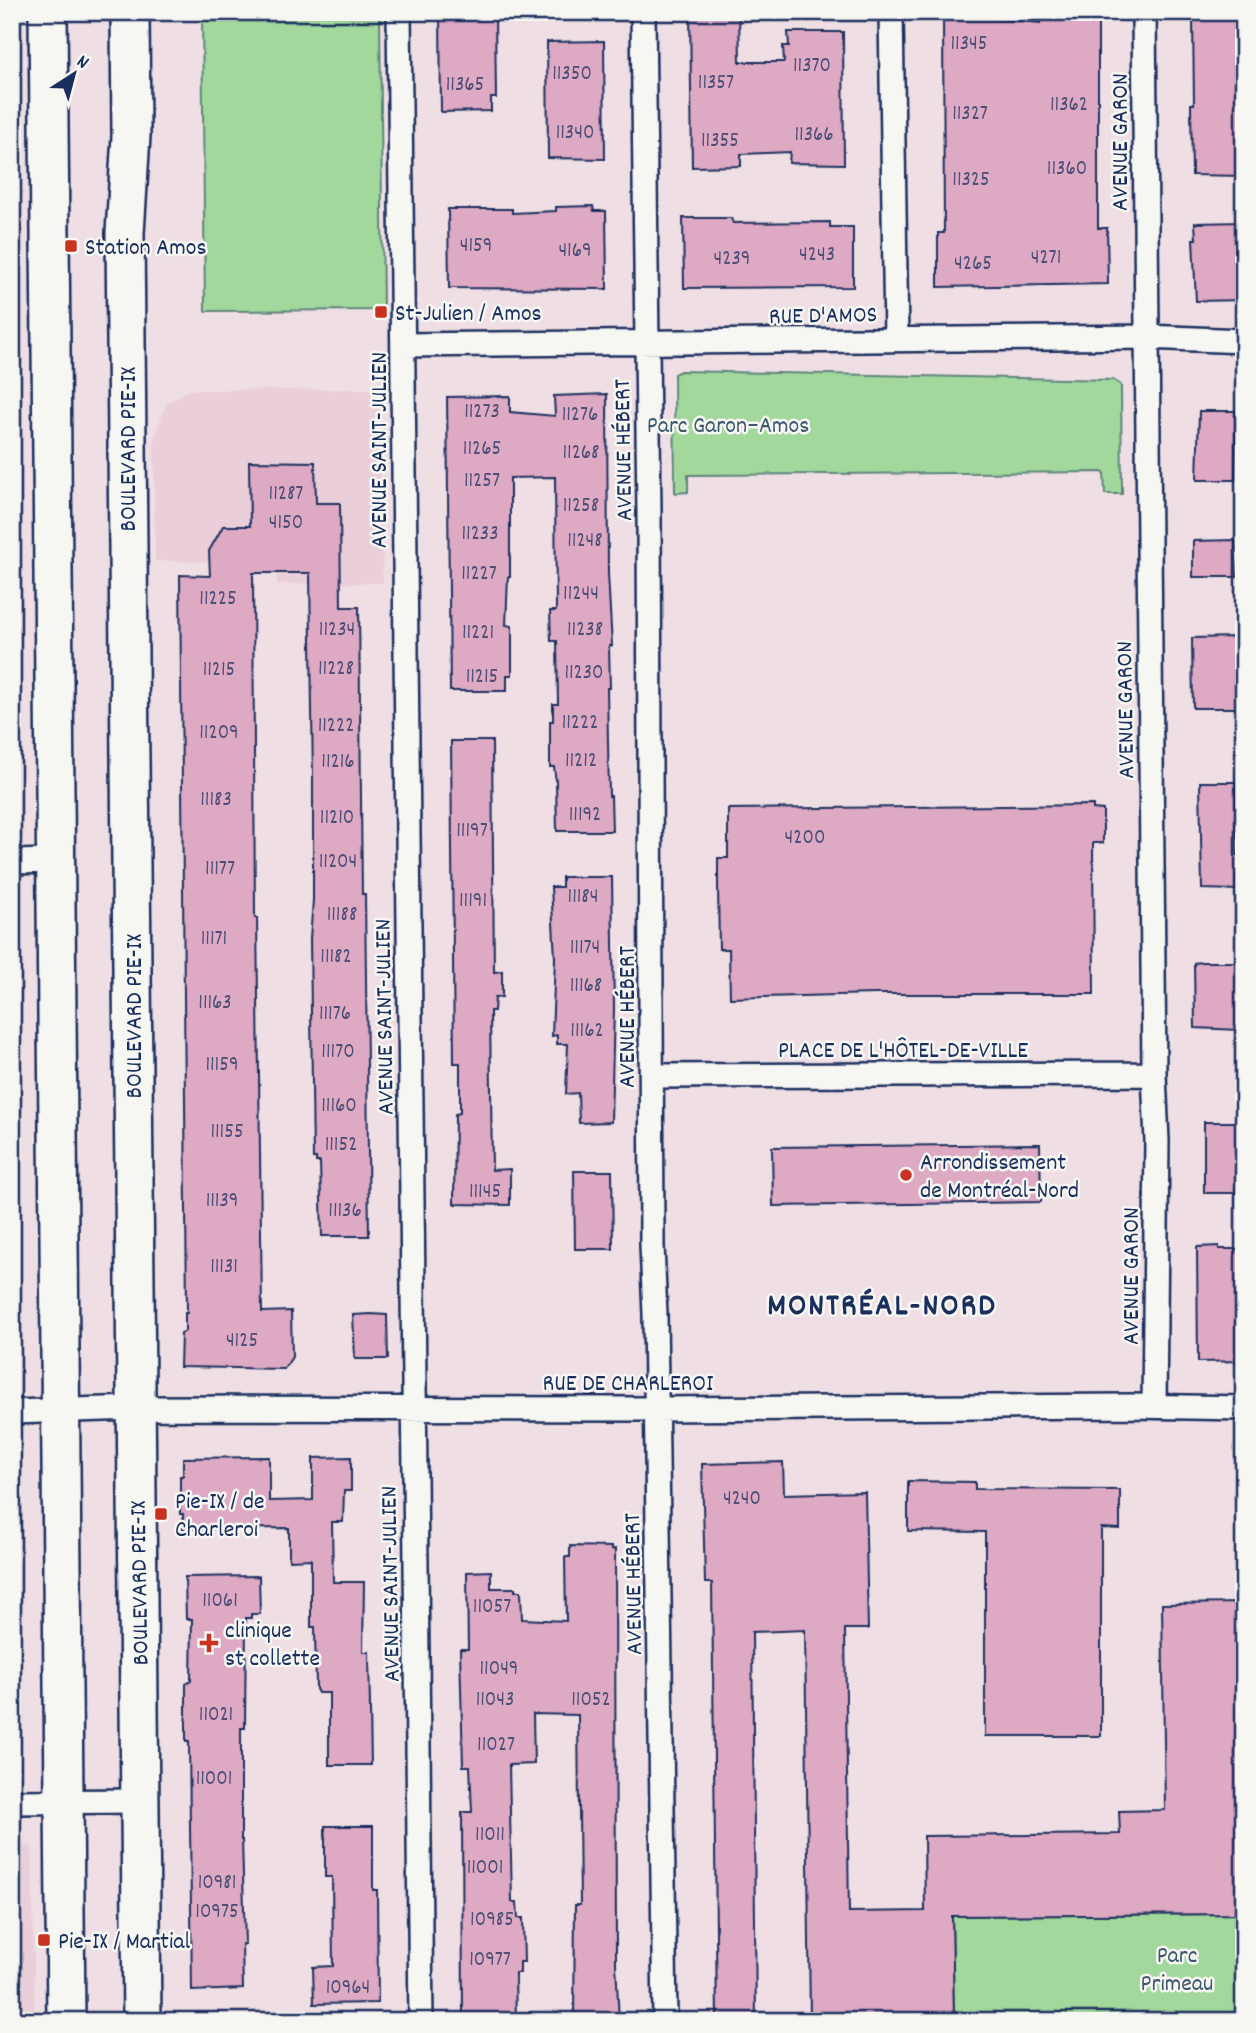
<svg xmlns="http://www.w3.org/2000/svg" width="1256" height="2033" viewBox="0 0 1256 2033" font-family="Dekko,sans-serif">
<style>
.built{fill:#eacfda}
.green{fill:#a2d89c;stroke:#5e847d;stroke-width:2}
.building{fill:#dea9c3;stroke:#1b2f5e;stroke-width:2}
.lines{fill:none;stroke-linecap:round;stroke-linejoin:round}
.street-casing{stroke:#1b2f5e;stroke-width:28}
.primary-casing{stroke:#1b2f5e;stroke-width:42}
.street{stroke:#f6f6f2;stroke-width:23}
.primary{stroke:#f6f6f2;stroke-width:37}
.poi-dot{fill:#c8321e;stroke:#f6f6f2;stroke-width:2.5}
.labels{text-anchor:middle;stroke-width:5;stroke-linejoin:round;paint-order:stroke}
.number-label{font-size:21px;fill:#4c4e77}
.street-label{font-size:24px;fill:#1b2f5e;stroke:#f6f6f2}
.poi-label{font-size:24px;fill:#1b2f5e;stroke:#f6f6f2;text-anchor:start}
.park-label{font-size:24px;fill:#3d596e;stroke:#f6f6f2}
.district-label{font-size:32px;font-weight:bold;letter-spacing:2px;fill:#1b2f5e;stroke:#f6f6f2}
</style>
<rect width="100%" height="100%" fill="#efdfe4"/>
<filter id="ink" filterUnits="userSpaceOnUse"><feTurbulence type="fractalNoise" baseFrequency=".0143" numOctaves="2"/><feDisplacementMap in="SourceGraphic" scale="14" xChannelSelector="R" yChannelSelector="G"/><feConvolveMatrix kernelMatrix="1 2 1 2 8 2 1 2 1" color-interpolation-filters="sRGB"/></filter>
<g filter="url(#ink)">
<path class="built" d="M379,389L383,583L277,584L276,562L155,561L154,438L166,404L189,390Z
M12,1845L32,1846L35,2021H12Z"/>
<path class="green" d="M202,12H380L383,310L205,311Z
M680,371L1113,380L1121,385L1122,494H1105L1104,472L688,475V492L675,493L674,374Z
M1244,1914V2021H810V2018L954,2017L952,1916Z"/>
<path class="building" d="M440,12H495L496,98H491V111L441,112Z
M690,12H739L740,62H784L783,46H789L788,32H843L844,164L789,163L790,152L741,154V166L692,167Z
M943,12H997V19L1040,23V12H1098V228H1107L1108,284L938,287V233H944Z
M1193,18H1244V176L1192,175L1191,104H1194Z
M604,41L605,159L548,158L547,42Z
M593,206L594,211H606L607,289L449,288L448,209H512V213L556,211V207Z
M683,218H731L733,223L830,222V227H853V287L684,288Z
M1244,222V300L1196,301L1193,239H1196L1195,223Z
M607,394L608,574L612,646H609L610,688H607L609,796H611L612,831H557L556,782L554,767H550V721H553V704H558L557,641H551L550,611H556L555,477L510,478V577H508L506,625L512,626V675H507V691H450L447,397L510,396V412L555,416L554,396Z
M1199,411H1236L1235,480H1197Z
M249,461L315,462L316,503H340L341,607H359L362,894H365L369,1236H322L320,1162H316V1158H313L310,939L313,900V780L310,573H253L255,918H257L262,1312L291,1311L292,1357L284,1369L180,1367L181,1334L185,1331V1313H187L180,575L210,576L209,551L223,526H250Z
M1235,540L1237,577H1193V541Z
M1236,637V645H1244V708H1193L1192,638Z
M451,741H492L494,972L502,971V997H495L494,1011H490L492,1170L510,1169V1205L454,1204L455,1114L460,1113V1063H454Z
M1200,782H1236L1237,855H1244V877L1236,876L1237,890L1202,889Z
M1093,805V809L1103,810V843H1093L1094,994H875L730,998L729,949H719L718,885V858H728V809Z
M562,877H612L614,1009L611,1122L579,1123L578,1093L566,1094L568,1044H557V1035L552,1036L555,958L551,887H562Z
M1202,962H1238V969H1244V1022H1239V1030L1195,1028L1194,963Z
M1204,1122H1244V1193H1204Z
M1040,1144L1041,1202L773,1206L772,1147Z
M574,1171H612L613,1249H575Z
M1219,1246V1249H1244V1361L1198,1362L1197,1247Z
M370,1314L387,1315L388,1359H355L353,1315Z
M269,1457V1501L313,1500V1458L351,1457V1491H344L343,1522H332L333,1582H364L363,1652H369L371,1765H329V1693H318L316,1689L315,1627H311V1559L289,1560V1528L183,1529V1514H180V1476H183V1458Z
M783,1462L784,1494L865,1492L868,1629H845L849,1912L925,1911L924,1836L1120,1834L1119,1811L1165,1810L1162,1604L1244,1603V1914L952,1916L954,2017L810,2018L805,1630L752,1632L756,2021H717L712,1583H705L702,1464Z
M908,1481L975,1482V1489L1120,1490V1529L1101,1528V1736H985V1532L908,1531Z
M570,1546L611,1547V1550L615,1549L616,1963L619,2021H574L575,1905H580L578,1715L533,1714L534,1764L509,1765L512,1902H517L518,1918H523L524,1962H520V1973H515L516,2021H463L462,1812H472L470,1766H463L460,1649H468L467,1572L491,1571V1588H515V1591H521L522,1619L566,1621L565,1557H570Z
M259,1576L260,1614H251V1618H246L245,1728H241V1840H242L245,1944H242L243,1989L192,1991L189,1742H186V1684L191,1681L192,1619H186L185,1577Z
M325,1826H373V1890H377L378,2003L314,2004L313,1967L333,1966L332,1877H325Z"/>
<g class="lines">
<defs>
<path id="street" d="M399,12L421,2021
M643,12L649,513L652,1245L655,1314L665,2021
M891,12L896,339
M1144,12L1154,1074L1157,1141L1154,1406
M403,345L1146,337L1244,341
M12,862L55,861
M653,1076L1154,1074
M12,1412L136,1408L656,1409L1130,1406L1244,1408
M12,1802L141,1801"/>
<path id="primary" d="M48,12L66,2021
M130,12L131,136L125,233L142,2021"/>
</defs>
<use href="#street" class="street-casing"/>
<use href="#primary" class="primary-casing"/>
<use href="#street" class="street"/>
<use href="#primary" class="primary"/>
</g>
</g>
<g class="poi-dot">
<rect x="64" y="239" width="14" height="14" rx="3.5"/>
<rect x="374" y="305" width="14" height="14" rx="3.5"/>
<circle cx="906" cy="1175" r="7"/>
<rect x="154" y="1507" width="14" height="14" rx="3.5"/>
<path d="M205.5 1632.5h7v7h7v7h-7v7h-7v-7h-7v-7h7z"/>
<rect x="37" y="1933" width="14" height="14" rx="3.5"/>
</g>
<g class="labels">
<g class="number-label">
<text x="969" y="49">11345</text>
<text x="812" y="71">11370</text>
<text x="572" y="79">11350</text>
<text x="716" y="88">11357</text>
<text x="465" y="90">11365</text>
<text x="1069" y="110">11362</text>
<text x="970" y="119">11327</text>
<text x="575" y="138">11340</text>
<text x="814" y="140">11366</text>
<text x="720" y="146">11355</text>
<text x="1067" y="174">11360</text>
<text x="971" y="185">11325</text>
<text x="476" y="251">4159</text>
<text x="575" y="256">4169</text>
<text x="817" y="260">4243</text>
<text x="1046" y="263">4271</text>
<text x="732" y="264">4239</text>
<text x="973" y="269">4265</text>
<text x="482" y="417">11273</text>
<text x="580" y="420">11276</text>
<text x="482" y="454">11265</text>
<text x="581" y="458">11268</text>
<text x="482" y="486">11257</text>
<text x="286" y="499">11287</text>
<text x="581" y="511">11258</text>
<text x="286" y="528">4150</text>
<text x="480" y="539">11233</text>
<text x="585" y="546">11248</text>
<text x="479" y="579">11227</text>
<text x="581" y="599">11244</text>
<text x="218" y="604">11225</text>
<text x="337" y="635">11234</text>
<text x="585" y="635">11238</text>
<text x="478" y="638">11221</text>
<text x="336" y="674">11228</text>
<text x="219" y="675">11215</text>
<text x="584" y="678">11230</text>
<text x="482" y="682">11215</text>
<text x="580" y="728">11222</text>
<text x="336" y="731">11222</text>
<text x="219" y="738">11209</text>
<text x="581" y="766">11212</text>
<text x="338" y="767">11216</text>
<text x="216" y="805">11183</text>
<text x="585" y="820">11192</text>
<text x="337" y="823">11210</text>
<text x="472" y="836">11197</text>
<text x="805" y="843">4200</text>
<text x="338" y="867">11204</text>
<text x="220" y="874">11177</text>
<text x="583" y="902">11184</text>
<text x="473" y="906">11191</text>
<text x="342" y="920">11188</text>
<text x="214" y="944">11171</text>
<text x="585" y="953">11174</text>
<text x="336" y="962">11182</text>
<text x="586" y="991">11168</text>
<text x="215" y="1008">11163</text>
<text x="335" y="1019">11176</text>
<text x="587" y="1036">11162</text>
<text x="338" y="1057">11170</text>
<text x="222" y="1070">11159</text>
<text x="339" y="1111">11160</text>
<text x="227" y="1137">11155</text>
<text x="341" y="1150">11152</text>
<text x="485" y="1197">11145</text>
<text x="222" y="1206">11139</text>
<text x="345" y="1216">11136</text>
<text x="224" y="1272">11131</text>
<text x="242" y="1346">4125</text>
<text x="742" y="1504">4240</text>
<text x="220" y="1606">11061</text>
<text x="492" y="1612">11057</text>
<text x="499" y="1674">11049</text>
<text x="495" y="1705">11043</text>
<text x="591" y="1705">11052</text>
<text x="216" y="1720">11021</text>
<text x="496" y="1750">11027</text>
<text x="214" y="1784">11001</text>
<text x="490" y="1840">11011</text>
<text x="485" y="1873">11001</text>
<text x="217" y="1888">10981</text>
<text x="217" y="1917">10975</text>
<text x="492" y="1925">10985</text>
<text x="490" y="1965">10977</text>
<text x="348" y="1993">10964</text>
</g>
<g class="street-label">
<text transform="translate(1119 142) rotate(-90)" y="8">AVENUE GARON</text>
<text transform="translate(823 314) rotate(-1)" y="8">RUE D'AMOS</text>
<text transform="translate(127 449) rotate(-90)" y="8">BOULEVARD PIE-IX</text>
<text transform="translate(378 450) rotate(-90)" y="8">AVENUE SAINT-JULIEN</text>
<text transform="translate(622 450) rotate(-91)" y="8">AVENUE HÉBERT</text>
<text transform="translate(1124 710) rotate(-91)" y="8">AVENUE GARON</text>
<text transform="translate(133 1016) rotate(-90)" y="8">BOULEVARD PIE-IX</text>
<text transform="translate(383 1017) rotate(-91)" y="8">AVENUE SAINT-JULIEN</text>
<text transform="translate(626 1017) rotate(-90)" y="8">AVENUE HÉBERT</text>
<text x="903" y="1057">PLACE DE L'HÔTEL-DE-VILLE</text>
<text transform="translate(1130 1276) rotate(-90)" y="8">AVENUE GARON</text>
<text x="628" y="1390">RUE DE CHARLEROI</text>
<text transform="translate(138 1583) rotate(-91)" y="8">BOULEVARD PIE-IX</text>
<text transform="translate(389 1584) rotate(-91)" y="8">AVENUE SAINT-JULIEN</text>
<text transform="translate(632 1584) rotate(-91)" y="8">AVENUE HÉBERT</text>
</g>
<g class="poi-label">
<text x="85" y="254">Station Amos</text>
<text x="395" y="320">St-Julien / Amos</text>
<text x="920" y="1169">Arrondissement<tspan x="920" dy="28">de Montréal-Nord</tspan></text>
<text x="175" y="1508">Pie-IX / de<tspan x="175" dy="28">Charleroi</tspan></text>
<text x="225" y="1637">clinique<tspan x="225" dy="28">st collette</tspan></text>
<text x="58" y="1948">Pie-IX / Martial</text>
</g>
<g class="park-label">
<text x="728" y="432">Parc Garon–Amos</text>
<text x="1177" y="1962">Parc<tspan x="1177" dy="28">Primeau</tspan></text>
</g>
<g class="district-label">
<text x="882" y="1314">MONTRÉAL-NORD</text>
</g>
</g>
<rect width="1256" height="2033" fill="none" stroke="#f6f6f2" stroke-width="42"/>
<rect x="21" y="21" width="1214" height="1991" fill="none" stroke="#1b2f5e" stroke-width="2.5" filter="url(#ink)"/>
<g transform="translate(74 74) rotate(36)" stroke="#f6f6f2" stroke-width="5" paint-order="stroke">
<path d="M0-5L12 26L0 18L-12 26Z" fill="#1b2f5e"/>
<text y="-10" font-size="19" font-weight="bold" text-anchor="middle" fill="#1b2f5e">N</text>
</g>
</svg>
